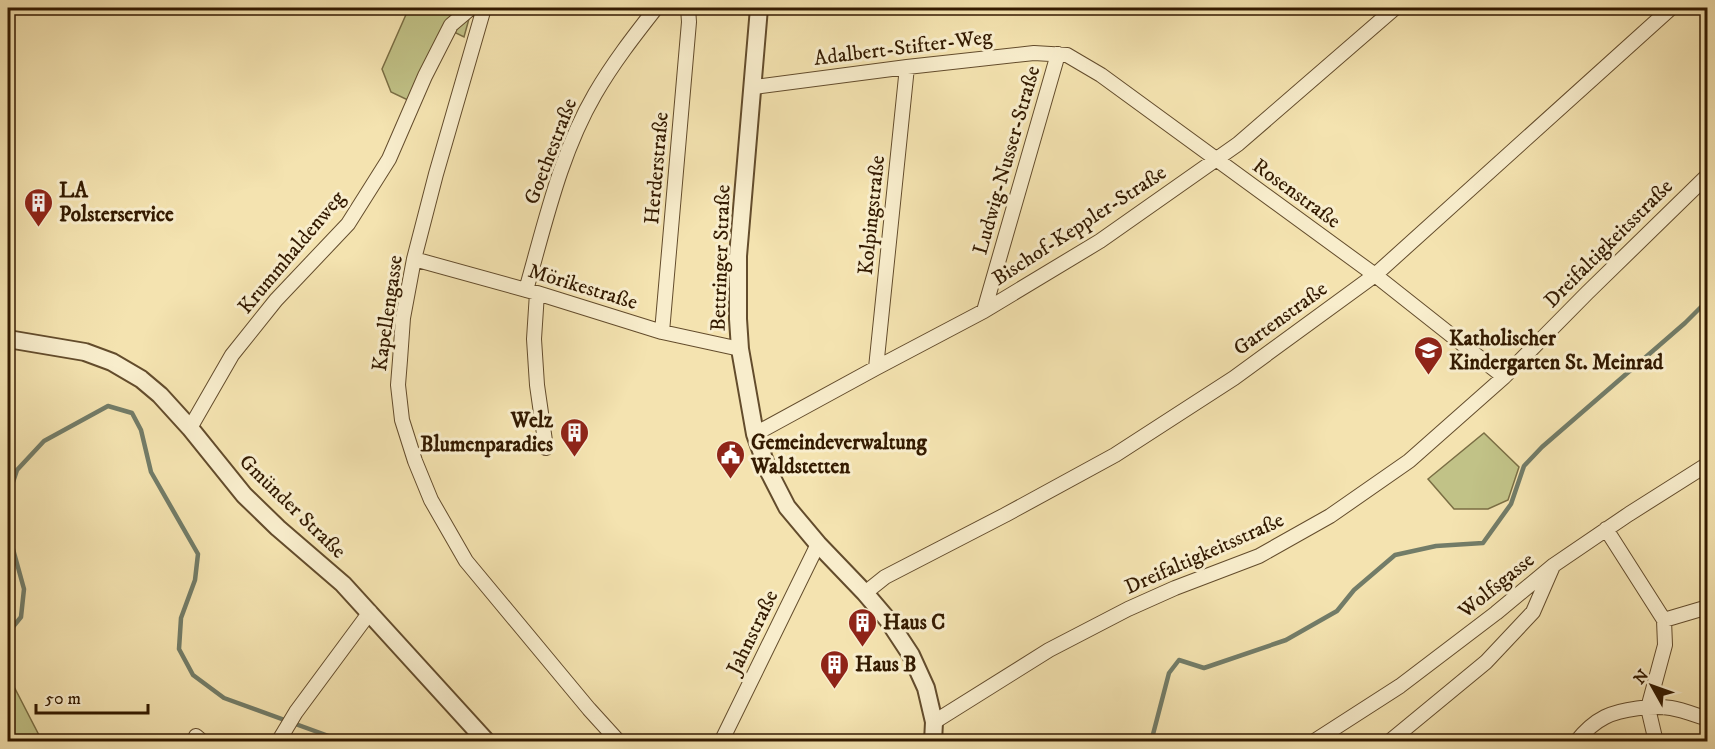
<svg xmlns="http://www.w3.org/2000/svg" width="1715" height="749" viewBox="0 0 1715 749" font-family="'IM FELL DW Pica',serif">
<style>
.green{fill:#c1c287;stroke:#7a6e44;stroke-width:1.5}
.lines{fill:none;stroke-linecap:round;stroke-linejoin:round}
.stream{stroke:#727c68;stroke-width:4.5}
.minor-casing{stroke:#634c2c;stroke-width:16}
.tertiary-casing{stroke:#634c2c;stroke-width:20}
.minor{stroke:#f8edcc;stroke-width:14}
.tertiary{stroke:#f8edcc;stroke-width:16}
.labels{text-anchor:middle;stroke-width:6;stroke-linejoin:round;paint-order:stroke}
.street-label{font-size:21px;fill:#331a00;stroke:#f8edcc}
.poi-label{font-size:21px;font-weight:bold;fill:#331a00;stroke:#f8edcc;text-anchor:start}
</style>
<rect width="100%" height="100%" fill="#f4e3b0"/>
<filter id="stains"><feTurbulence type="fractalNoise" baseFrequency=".00333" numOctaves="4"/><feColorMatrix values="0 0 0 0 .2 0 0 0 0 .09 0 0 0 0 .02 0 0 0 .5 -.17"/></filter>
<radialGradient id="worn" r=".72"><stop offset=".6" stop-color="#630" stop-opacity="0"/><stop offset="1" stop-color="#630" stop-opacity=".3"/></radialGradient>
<path class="green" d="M412,8H472L464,37L444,27L412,102L391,92L382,69L408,10Z
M1484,433L1519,467L1508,500L1488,509H1454L1428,479Z
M8,675L42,741H8Z"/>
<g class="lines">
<path class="stream" d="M8,497L17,470L44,441L108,406L132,413L141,430L151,472L198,554L195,580L181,618L179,649L193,675L224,698L345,742
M8,531L24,589L21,617L8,633
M1151,742L1169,673L1179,660L1204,668L1286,640L1337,611L1354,590L1395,555L1436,546L1483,543L1511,504L1524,466L1542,447L1685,323L1708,300"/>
<defs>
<path id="minor" d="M484,8L436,174L414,259L403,318L400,360L398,385L402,420L415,461L431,500L466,561L589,709L619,742
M754,87L907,67L1034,53L1067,55L1101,75L1375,275L1504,377
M414,259L537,293L662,332L740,349
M526,290C545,224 560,154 595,94C613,63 634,36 656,8
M537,293L534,339L537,385L546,448
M984,311L1058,54
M662,332L689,22L688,8
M876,368L907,67
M190,428L232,355L276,300L348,224L389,159L425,76L451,25L471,8
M755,434L876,368L984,311L1100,241L1238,144L1395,8
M1606,529L1664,620L1665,645L1648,708L1656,742
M865,593L885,577L1005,515L1115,455L1234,378L1375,275L1671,8
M1664,620L1708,607
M934,722L1049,650L1128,609L1175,588L1259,556L1330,516L1409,461L1504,377L1587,293L1708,175
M196,736L203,742
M723,738L818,544
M278,742L296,712L370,612
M1313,742L1400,686L1496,613L1554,565L1629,514L1708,464
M1389,742L1486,662L1533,612L1553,566
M1576,742C1584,732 1593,723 1605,717C1621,709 1653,705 1671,708C1683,710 1695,715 1708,719"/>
<path id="tertiary" d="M759,8L738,256V319L740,349L755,434L768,470L787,507L818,544L865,593L888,620L911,655L926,688L934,722L933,742
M8,339L85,352L112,362L141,379L160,395L190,428L244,495L278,528L343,584L487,742"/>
</defs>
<use href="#minor" class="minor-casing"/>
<use href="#tertiary" class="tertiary-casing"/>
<use href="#minor" class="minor"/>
<use href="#tertiary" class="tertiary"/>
</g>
<defs>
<symbol id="building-pin" viewBox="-11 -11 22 30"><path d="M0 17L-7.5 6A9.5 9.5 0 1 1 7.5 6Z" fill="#8f2418" stroke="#f8edcc"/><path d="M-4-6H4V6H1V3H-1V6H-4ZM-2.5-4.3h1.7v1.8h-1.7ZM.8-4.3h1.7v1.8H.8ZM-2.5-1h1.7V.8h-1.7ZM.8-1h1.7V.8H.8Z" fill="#fff"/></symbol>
<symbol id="school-pin" viewBox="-11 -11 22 30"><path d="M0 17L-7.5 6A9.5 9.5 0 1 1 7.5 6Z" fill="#8f2418" stroke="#f8edcc"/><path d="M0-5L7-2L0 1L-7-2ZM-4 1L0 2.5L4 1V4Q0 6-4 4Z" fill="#fff"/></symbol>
<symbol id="civic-pin" viewBox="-11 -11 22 30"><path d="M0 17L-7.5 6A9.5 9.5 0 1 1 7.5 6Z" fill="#8f2418" stroke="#f8edcc"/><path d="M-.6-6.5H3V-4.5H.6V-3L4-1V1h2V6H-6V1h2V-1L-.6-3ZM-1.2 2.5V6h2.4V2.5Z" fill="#fff"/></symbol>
</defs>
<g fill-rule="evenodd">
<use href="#building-pin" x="22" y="186" width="33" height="45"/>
<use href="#school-pin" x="1412" y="334" width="33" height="45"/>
<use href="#building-pin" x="558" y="416" width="33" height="45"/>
<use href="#civic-pin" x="714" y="438" width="33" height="45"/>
<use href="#building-pin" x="846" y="606" width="33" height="45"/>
<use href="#building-pin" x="818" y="648" width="33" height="45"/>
</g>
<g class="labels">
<g class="street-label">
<text transform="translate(903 47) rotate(-7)" y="7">Adalbert-Stifter-Weg</text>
<text transform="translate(550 151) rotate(-69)" y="7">Goethestraße</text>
<text transform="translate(1006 160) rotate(-74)" y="7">Ludwig-Nusser-Straße</text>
<text transform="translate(656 168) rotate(-85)" y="7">Herderstraße</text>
<text transform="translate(1297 193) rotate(36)" y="7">Rosenstraße</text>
<text transform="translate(871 215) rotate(-84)" y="7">Kolpingstraße</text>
<text transform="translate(1079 225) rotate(-33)" y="7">Bischof-Keppler-Straße</text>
<text transform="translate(1608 243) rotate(-45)" y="7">Dreifaltigkeitsstraße</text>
<text transform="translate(291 252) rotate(-50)" y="7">Krummhaldenweg</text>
<text transform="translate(720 258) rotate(-88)" y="7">Bettringer Straße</text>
<text transform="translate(583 286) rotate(17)" y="7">Mörikestraße</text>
<text transform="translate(387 313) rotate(-82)" y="7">Kapellengasse</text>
<text transform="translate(1280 318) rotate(-36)" y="7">Gartenstraße</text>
<text transform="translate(293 506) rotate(44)" y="7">Gmünder Straße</text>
<text transform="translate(1204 553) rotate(-24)" y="7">Dreifaltigkeitsstraße</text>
<text transform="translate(1496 585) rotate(-39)" y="7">Wolfsgasse</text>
<text transform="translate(752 632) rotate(-64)" y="7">Jahnstraße</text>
</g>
<g class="poi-label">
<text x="59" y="197">LA<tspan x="59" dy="24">Polsterservice</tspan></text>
<text x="1449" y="345">Katholischer<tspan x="1449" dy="24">Kindergarten St. Meinrad</tspan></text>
<text x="553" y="427" text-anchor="end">Welz<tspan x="553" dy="24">Blumenparadies</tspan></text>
<text x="751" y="449">Gemeindeverwaltung<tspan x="751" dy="24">Waldstetten</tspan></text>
<text x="883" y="629">Haus C</text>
<text x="855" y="671">Haus B</text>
</g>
</g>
<rect width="1715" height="749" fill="none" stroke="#f4e3b0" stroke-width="30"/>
<rect x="9" y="9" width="1697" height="731" fill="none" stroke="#331a00" stroke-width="3"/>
<rect x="15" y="15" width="1685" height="719" fill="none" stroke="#331a00" stroke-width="1.5"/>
<g transform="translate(1652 686) rotate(310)" stroke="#f8edcc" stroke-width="4.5" paint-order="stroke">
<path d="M0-4.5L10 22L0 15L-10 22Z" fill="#331a00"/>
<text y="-9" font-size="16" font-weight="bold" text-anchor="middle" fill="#331a00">N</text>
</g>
<path d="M36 704v9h112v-9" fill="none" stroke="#331a00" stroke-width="3"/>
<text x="45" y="704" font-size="18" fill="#331a00" stroke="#f8edcc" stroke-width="4.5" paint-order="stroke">50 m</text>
<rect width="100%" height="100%" filter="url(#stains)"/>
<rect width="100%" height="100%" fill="url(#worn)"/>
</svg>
